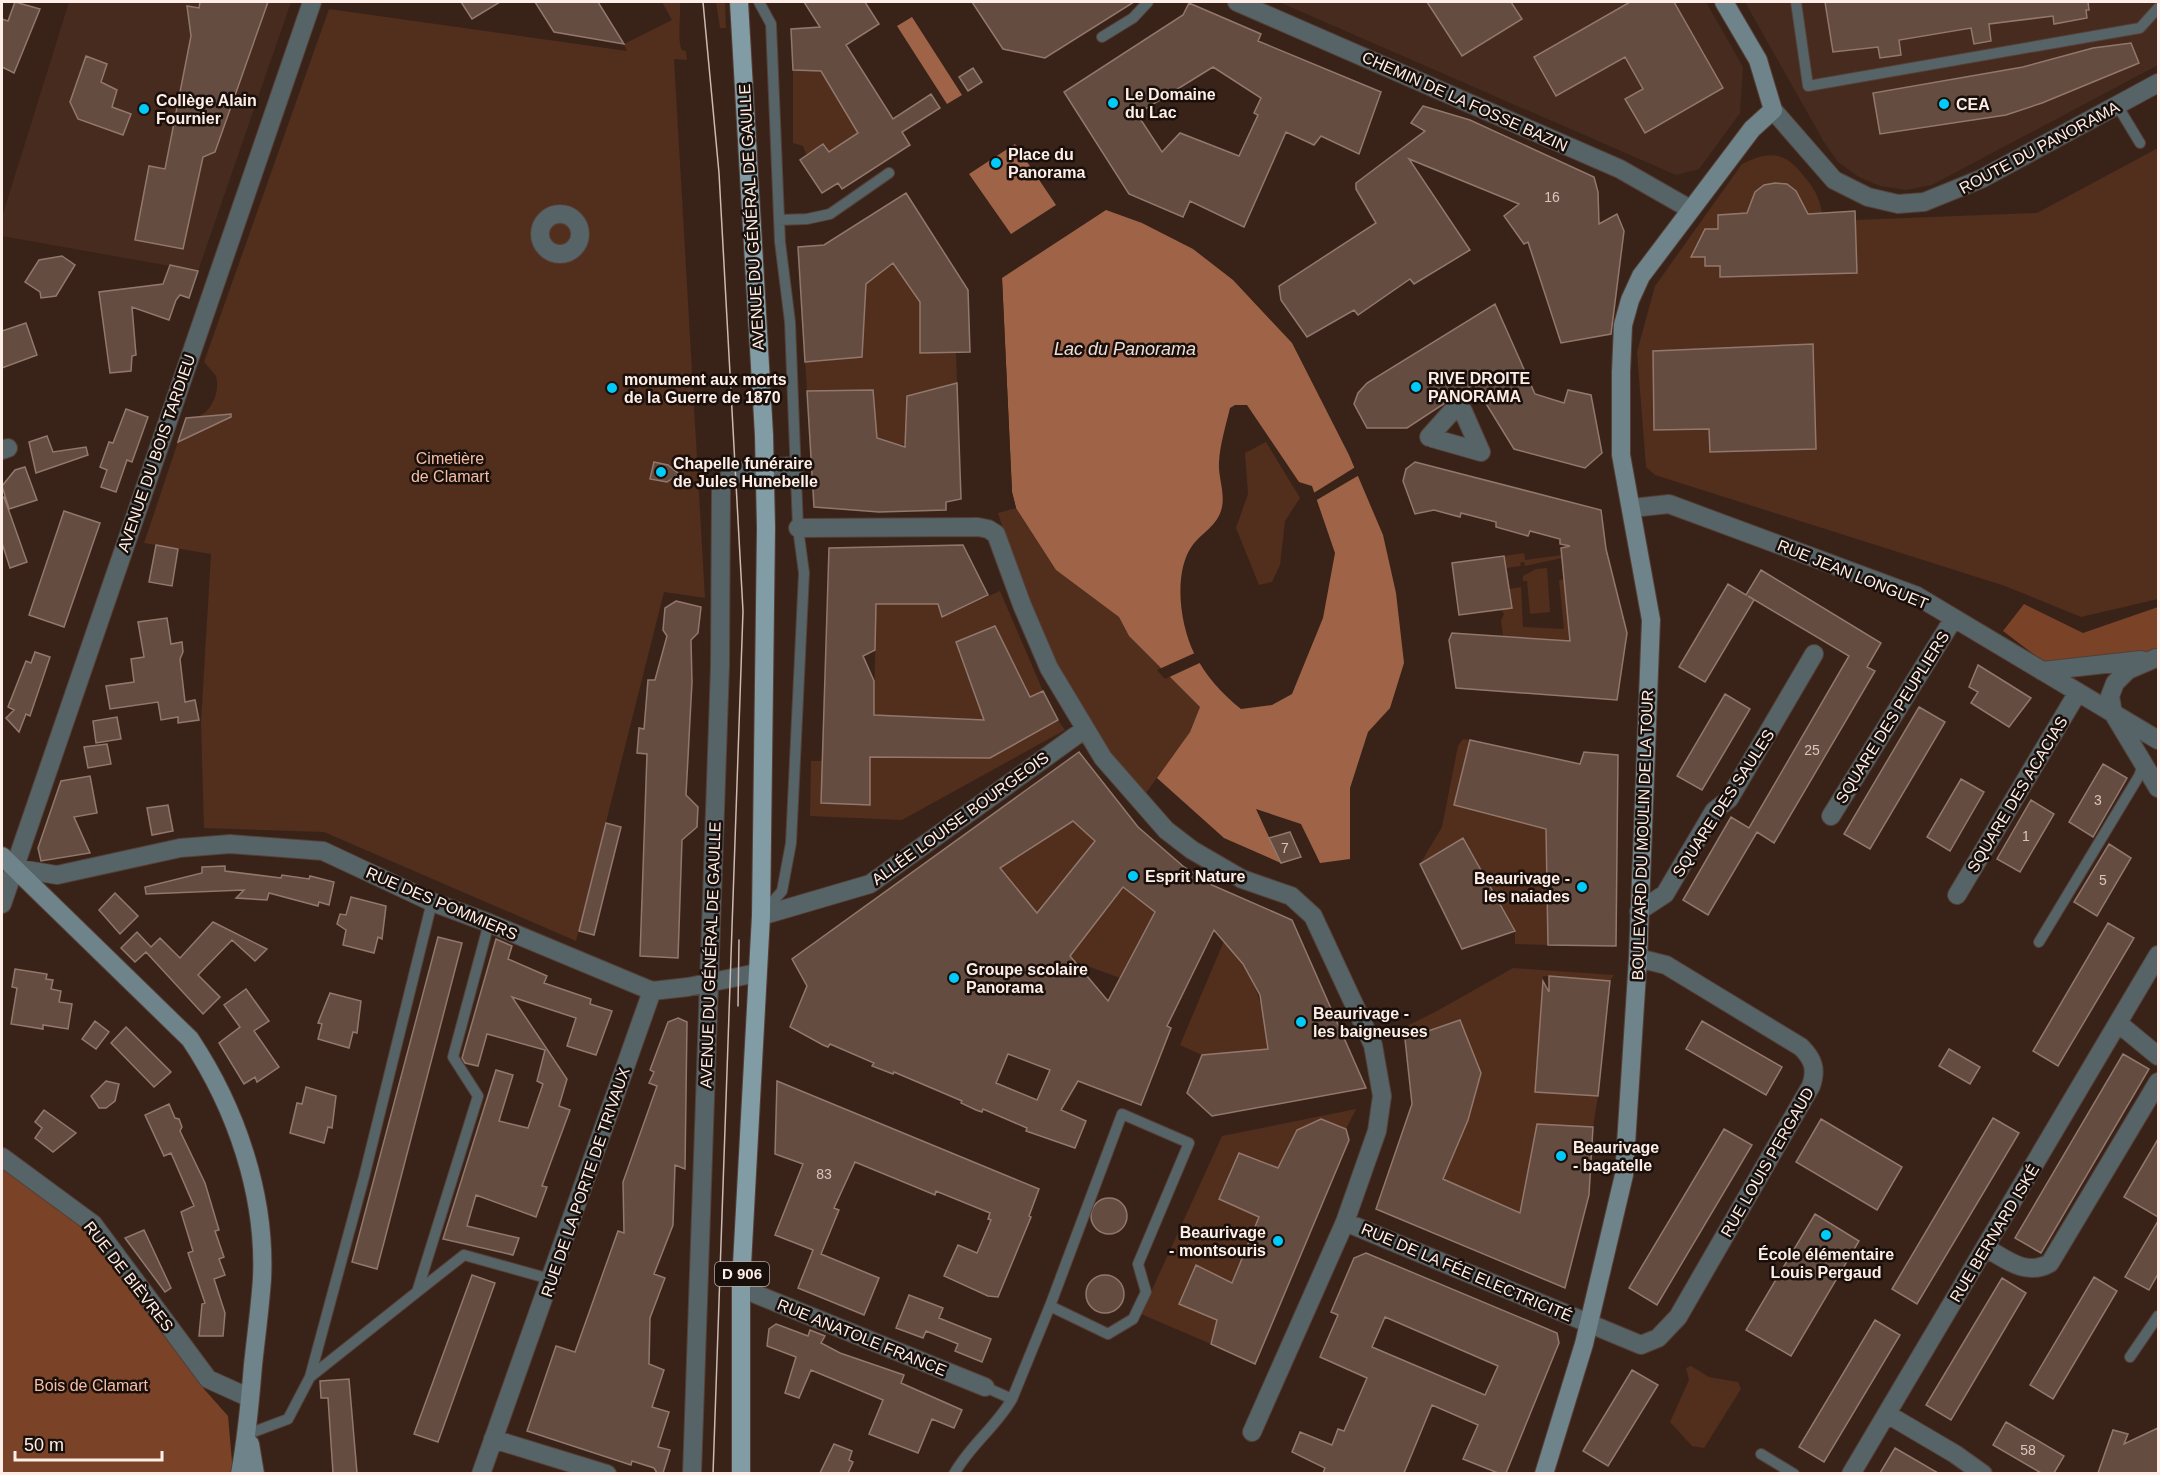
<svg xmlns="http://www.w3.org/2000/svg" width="2160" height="1475" viewBox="0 0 2160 1475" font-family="Arial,sans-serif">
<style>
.built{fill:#472b1e}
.green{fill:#522e1c}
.forest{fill:#7a4227}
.water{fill:#9f6448;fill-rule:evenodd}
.pier{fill:#392319}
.building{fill:#654c41;stroke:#92786c;stroke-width:1.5;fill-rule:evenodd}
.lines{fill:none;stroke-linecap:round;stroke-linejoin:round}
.lane-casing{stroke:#553f36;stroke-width:12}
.street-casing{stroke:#553f36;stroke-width:20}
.secondary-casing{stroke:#553f36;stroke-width:20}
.primary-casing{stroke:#553f36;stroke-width:20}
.lane{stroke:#566367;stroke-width:10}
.street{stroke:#566367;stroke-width:18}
.secondary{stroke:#6f838a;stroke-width:18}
.primary{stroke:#829ca5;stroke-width:18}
.tram{stroke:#cbb9b2;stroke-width:1.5}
.poi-dot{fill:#00cbf9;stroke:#190f0b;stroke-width:2}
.labels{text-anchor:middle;stroke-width:5;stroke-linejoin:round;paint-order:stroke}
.number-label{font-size:14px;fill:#d8c6be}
.shield{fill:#190f0b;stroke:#b9aba5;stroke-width:1.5}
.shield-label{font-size:15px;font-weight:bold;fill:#feeee7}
.poi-label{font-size:16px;font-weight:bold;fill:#feeee7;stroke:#190f0b;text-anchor:start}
.street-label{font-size:16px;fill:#feeee7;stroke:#190f0b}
.park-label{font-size:16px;fill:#f5bfa7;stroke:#190f0b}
.water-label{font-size:18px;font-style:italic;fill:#f1dfd7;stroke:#190f0b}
</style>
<rect width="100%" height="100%" fill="#392319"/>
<path class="built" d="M69,2H291L198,271L2,236V217Z
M1279,2H1706L1743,67L1740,113L1699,169L1676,175Z
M1745,2H2158V65L1932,185L1906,190L1880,186L1859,177L1838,162L1824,142Z"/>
<path class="green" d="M662,2H680C681,15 677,41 682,50L686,51L687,60L674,59L705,598L664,592L576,941L324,832L204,828L201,722L211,554L144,543L186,418C208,421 221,395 216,376L204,362L329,9L627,51L624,44L672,20Z
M716,2H725L726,28H720Z
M793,70L821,71L858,133L829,152L823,144L807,156L803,146L793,143Z
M2158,148V599L2081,617L2005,586L1655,475L1646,467L1637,352L1655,286L1742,164C1769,151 1784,151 1803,175C1814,188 1819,196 1822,213L1855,211V220L2037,213Z
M893,263L920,302V353H956L957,383L905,444L899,445L877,438L873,391H807L805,362L862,357L866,284Z
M1266,442L1300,498L1285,521L1280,565L1272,582L1259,585L1236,528L1248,494L1245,453Z
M1016,508L1056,570L1119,617L1129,636L1200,707L1190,732L1143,797L1113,759L1049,653L1019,579L998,513Z
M1524,553L1525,560L1562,555V558L1525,566L1524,562L1520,563L1521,566L1506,568L1504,556Z
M1547,568L1550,612L1530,614L1527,581H1523V576L1536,569Z
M1564,579L1570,645L1554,640L1503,636L1501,620L1504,614L1501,610L1512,608L1509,589L1521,587L1523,627L1564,629L1559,580Z
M1000,591L1043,691L987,720L874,715L876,604H938L943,617Z
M1058,720L1065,730L902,820L810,816L811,761H823L870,805V757L990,758Z
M1463,739L1470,740L1454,805L1546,829L1548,945L1515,944V931L1463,838L1420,864L1442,827L1458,746Z
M1073,821L1095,841L1045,903L1123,887L1155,912L1120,978L1074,961L1000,868Z
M1224,941C1259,982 1261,997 1268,1049L1202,1055L1180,1045Z
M1513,968L1614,975L1610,981L1543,976L1535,1092L1598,1096L1593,1127L1537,1124L1520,1213L1443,1179L1468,1120L1481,1073L1460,1020L1405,1039L1399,1030L1437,1011Z
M1356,1109L1346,1129L1321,1119L1297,1130L1278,1168L1239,1154L1219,1199L1259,1217L1232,1283L1196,1265L1179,1303L1217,1320L1211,1344L1141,1314L1222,1136Z
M1691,1366L1709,1377L1738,1382L1741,1389L1704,1448L1692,1446L1670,1422L1689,1380L1686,1368Z"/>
<path class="forest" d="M2024,604L2083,633L2158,607V654L2048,665L2003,631Z
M2,1168L89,1233L204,1389L228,1416L233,1473H2Z"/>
<path class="water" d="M912,17L962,95L947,104L897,26Z
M1015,144L1056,205L1011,234L969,174Z
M1106,210L1142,223L1193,249L1233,280L1292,343L1349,455L1383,535L1396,593L1404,663L1390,708L1368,732L1350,788V859L1320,863L1301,824L1256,809L1281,863L1224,838L1157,778L1190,732L1200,707L1129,636L1119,617L1056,570L1016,508L1012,492L1002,278ZM1235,405H1247L1299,482L1312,486L1335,553L1323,618L1292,694L1272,705L1241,709C1222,694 1205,675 1194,653C1180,625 1173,573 1192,546C1202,532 1218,526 1222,507C1225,492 1218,477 1219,462C1220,444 1226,425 1230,408Z"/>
<path class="pier" d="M1002,278L1012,492L1016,508L1014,509L1009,492L999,279Z
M1357,466L1361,474L1315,501L1312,494Z
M1197,652L1204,661L1165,679L1157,670Z"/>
<path class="building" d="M15,2L40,9L14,73L2,67V19L8,21Z
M200,2H268L215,152L203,157L183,249L135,240L149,166L165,169L191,36L187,6L199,8Z
M461,2H500L472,19Z
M535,2H598L624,44L554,32Z
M804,2H865L879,24L846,45L893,119L931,94L940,108L902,132L910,145L842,189L838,183L822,193L800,160L823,144L829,152L858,133L821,71L793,70L791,29L820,27Z
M972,2H1134L1045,58L1003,49Z
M1427,2H1511L1522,19L1462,56Z
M1630,2H1674L1723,88L1645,133L1625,99L1643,89L1625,57L1556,96L1534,57Z
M1825,2H2088L2089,10H2086L2087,18L2054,24L2053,16L1989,24L1991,41L1974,44L1971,28L1899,40L1901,55L1880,58L1878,47L1833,52Z
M1189,3L1261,34L1258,41L1381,92L1359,154L1321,136L1314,145L1286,132L1244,227L1190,201L1183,217L1129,194L1064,92L1183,15ZM1213,67L1261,98L1254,113L1258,115L1239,156L1180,133L1162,152L1137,114Z
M2131,43L2139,63L2042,103L2006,115L1880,134L1873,93L2023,67L2093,48Z
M86,56L107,64L101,82L117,90L112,107L131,114L123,135L78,119L70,102Z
M973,68L982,82L968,91L959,77Z
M1423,106L1470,120L1594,177L1598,192L1599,224L1617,214L1624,231L1611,334L1561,343L1528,242L1524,244L1504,216L1519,204L1409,159L1470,250L1414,284L1410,279L1358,315L1354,310L1307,337L1281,300L1279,286L1376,223L1356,189V183L1425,131L1411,123Z
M1775,183L1787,184L1796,191L1808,214L1855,211L1857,273L1720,277V266H1705V257H1691L1705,229H1718V215L1747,213L1755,192L1764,185Z
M906,193L968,290L970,352L920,353V302L893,263L866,284L862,357L805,362L798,247L824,245Z
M62,256L75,265L56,296L41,298L40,292L25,282L39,260Z
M170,265L198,271L189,298L180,295L176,300L169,320L132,307L136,355L132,356L131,371L110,373L99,292L163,284Z
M1495,304L1535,394L1564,403L1568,390L1591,395L1602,453L1585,468L1514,449L1474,384L1407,428H1367L1354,404L1358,393L1367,383Z
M26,323L37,355L2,368V331Z
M1813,344L1816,449L1710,452L1709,429L1654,430L1653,351Z
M957,383L961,499L946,502V510L879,512L814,507L807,391L873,390L877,438L905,447L907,396Z
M126,409L148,417L132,462L127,460L116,492L101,487L107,470L100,467L109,442L113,443Z
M231,414V417L178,442L186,418Z
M47,436L53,452L86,447L88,455L36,473L29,442Z
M654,462L668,465L679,474L667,482L650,479Z
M1415,462L1601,510L1606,549L1627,633L1617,700L1456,688L1449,640L1452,633L1570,641L1561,548L1570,546L1560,544V539L1530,531L1528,536L1496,527V522L1461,513L1460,517L1434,510L1415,514L1403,481L1406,469Z
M25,467L37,500L9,509L2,486L15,470Z
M4,497L27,562L10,568L2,543V498Z
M64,511L100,523L64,627L29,615Z
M156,545L178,549L172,586L149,582Z
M963,545L988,595L942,617L938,604H876L875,650L863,656L874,681V715L984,720L956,642L995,626L1030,697L1043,691L1058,720L990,758L870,757V805L821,803L829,548Z
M1504,556L1512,608L1459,615L1452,563Z
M1761,570L1881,643L1867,667L1875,671L1774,843L1757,832L1708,915L1683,900L1731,817L1749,828L1849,656L1748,596L1754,600L1705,682L1679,667L1728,584L1746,595Z
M676,601L701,607L698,633L691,640L692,682L686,795L698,807L697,827L682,840L678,958L640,956L647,754L637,753L639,728L644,729L648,680H655L667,636L663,630L665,608Z
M167,618L171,644L182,642L183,652L180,659L185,702L195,700L199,720L178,723V717L161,720L158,702L110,709L106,686L134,682L131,659L144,657L138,622Z
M35,652L50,657L30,716L26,714L19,732L6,718L14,710L8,707L26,661L31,663Z
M1978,665L2031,698L2009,727L1971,703L1978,692L1969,687Z
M1725,694L1750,709L1702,790L1677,776Z
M1919,707L1945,722L1870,849L1844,834Z
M117,717L121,739L96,743L93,721Z
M1470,740L1580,764L1584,752L1618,755L1616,946L1548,945L1546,829L1454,805Z
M107,744L111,764L88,768L84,747Z
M1079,752L1138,827L1184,867L1212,885L1292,920L1366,1088L1212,1116L1187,1093L1202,1055L1268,1049L1260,995L1243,964L1214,930L1167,1026L1171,1028L1141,1105L1078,1081L1061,1110L1086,1121L1075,1148L1026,1131L1027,1128L983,1109L982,1112L976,1110L961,1103L962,1101L894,1072L893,1074L872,1066L874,1063L830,1044L828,1047L823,1045L790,1027L807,986L792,959ZM1073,821L1095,841L1037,913L1000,868ZM1123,887L1155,912L1108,1001L1070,956ZM1008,1054L1050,1070L1037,1100L996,1083Z
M2103,764L2127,778L2093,837L2069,822Z
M90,776L97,813L74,817L90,853L41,861L38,848L61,781Z
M1961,779L1984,792L1950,851L1927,837Z
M2031,800L2054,814L2020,872L1997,859Z
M168,805L173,831L152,835L147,808Z
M606,823L621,827L594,935L579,931Z
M1290,832L1301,857L1281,863L1269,838Z
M1463,838L1515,931L1462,949L1420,864Z
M2109,844L2131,858L2097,916L2074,902Z
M225,866V871L281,878L282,875L309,879L310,876L334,882L329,905L319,902L318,906L269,893L267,900L236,898L244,890L146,894L145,887L202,873V867Z
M115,893L138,916L120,934L99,910Z
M351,897L386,906L382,939L378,937L374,953L343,945L346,930L337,924L340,914L346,915Z
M213,922L267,949L255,961L232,940L198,975L220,997L203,1014L146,952L135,962L121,948L137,932L151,947L160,938L180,958Z
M2108,923L2134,938L2058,1066L2033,1051Z
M438,937L462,943L377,1269L352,1262Z
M496,939L512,946L508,959L547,976L544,983L591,999L590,1004L612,1011L596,1055L567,1046L576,1018L512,997L567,1079L559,1106L570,1110L542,1186L547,1187L536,1217L476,1195L467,1226L519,1238L513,1255L443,1239L496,1070L513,1075L499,1121L528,1128L543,1084L537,1081L545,1050L487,1034L478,1066L465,1063L462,1058Z
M15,969L47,974L46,979L53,980L51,989L61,991L59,1002L72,1004L68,1029L43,1025V1029L11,1024L17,988L12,987Z
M1549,976L1610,981L1598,1096L1535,1092L1543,981L1549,992Z
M246,989L269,1021L254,1031L279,1067L257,1082L255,1077L244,1084L219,1043L240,1027L224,1005Z
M330,993L361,1001L357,1033L353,1032L349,1048L318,1039L322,1024L318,1023Z
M678,1018L687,1022L685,1169L675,1165L673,1225L654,1274L665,1278L650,1318L649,1364L664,1370L652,1407L669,1412L658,1447L670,1450L663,1473H657L654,1468L632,1461L631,1465L527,1431L556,1346L575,1352L618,1231L624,1233L623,1182L657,1086L649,1083L654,1072L650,1070L668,1022Z
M1460,1020L1481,1073L1468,1120L1443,1179L1520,1213L1537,1124L1593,1127L1589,1195L1565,1288L1376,1209L1412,1104L1405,1039Z
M95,1021L109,1032L96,1049L82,1039Z
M1702,1021L1782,1067L1766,1095L1686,1049Z
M126,1027L171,1072L154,1087L111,1043Z
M1949,1049L1980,1067L1970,1084L1939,1066Z
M2123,1054L2149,1069L2041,1253L2015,1238Z
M106,1081L119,1084L115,1101L106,1108H99L91,1096Z
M777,1081L1039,1189L1029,1216L1031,1217L998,1297L988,1296L944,1276L958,1245L977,1253L991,1220L988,1219L990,1213L936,1191L935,1195L855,1162L834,1208L839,1210L821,1254L879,1278L864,1315L798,1288L813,1250L775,1235L803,1164L775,1154Z
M306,1087L336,1096L332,1128L328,1127L324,1143L290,1133L297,1103L302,1104Z
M169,1104L175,1118L179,1119L182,1127L180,1131L205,1183L219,1230L215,1231L224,1257L219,1259L225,1275L214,1279L225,1313L223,1336H199L202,1304L205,1303L188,1253L193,1251L181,1212L194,1206L171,1153L164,1156L145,1115Z
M44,1110L76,1133L53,1152L35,1138L42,1128L35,1122Z
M1993,1118L2019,1133L1917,1304L1892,1289Z
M1321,1119L1346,1129L1349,1140L1255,1364L1211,1344L1217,1320L1179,1304L1196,1265L1232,1283L1259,1217L1219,1199L1239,1153L1278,1168L1297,1130Z
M1821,1119L1902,1167L1877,1210L1796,1162Z
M1724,1129L1752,1145L1657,1305L1629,1288Z
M2158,1139V1217L2124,1197Z
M1091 1216a18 18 0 1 1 36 0a18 18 0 1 1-36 0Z
M1815,1214L1859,1241L1791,1356L1746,1330Z
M2158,1221V1274L2149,1290L2125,1277Z
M144,1230L171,1288L165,1292L125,1238Z
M1366,1253L1557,1333L1559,1343L1506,1473H1498L1463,1459L1478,1425L1432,1405L1404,1473H1323L1325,1468L1292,1452L1300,1432L1332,1445L1338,1429L1344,1431L1367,1378L1320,1357L1338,1315L1331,1312L1354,1258ZM1385,1317L1498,1366L1485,1395L1372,1347Z
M1086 1294a19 19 0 1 1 38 0a19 19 0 1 1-38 0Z
M472,1275L495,1283L438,1442L414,1434Z
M2094,1277L2117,1291L2053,1399L2030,1385Z
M2002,1278L2026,1293L1951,1420L1926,1405Z
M909,1295L943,1308L939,1318L991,1339L982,1362L955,1351L958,1344L926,1331L923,1338L896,1328Z
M1875,1320L1900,1335L1824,1462L1799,1447Z
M776,1324L808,1336L810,1330L825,1336L821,1343L840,1353L904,1375L901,1383L962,1410L954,1428L932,1419L918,1453L869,1434L883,1400L811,1370L799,1398L785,1393L796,1357L767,1346L769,1329Z
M1632,1370L1658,1385L1608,1466L1583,1451Z
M349,1379L357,1473H333L328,1398H321L320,1381Z
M2006,1422L2064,1456L2054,1473H2041L1993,1445Z
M2158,1428V1473H2098L2113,1430L2128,1434L2124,1444Z
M834,1444L852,1451L849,1460L853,1462L848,1473H820Z
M1895,1448L1938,1473H1880Z"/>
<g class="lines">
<defs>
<path id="lane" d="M759,2L771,24L780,242L790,322L798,528L804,573L791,843L782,891L763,913
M1796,2L1808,86L2140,28L2158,8
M1102,37L1133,18L1148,2
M2117,105L2140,143
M779,220L807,219L830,214L889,173
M2039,942L2139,776L2144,763
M417,1292L464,1255L550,1279
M2130,1357L2158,1316
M310,1377L364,1177L432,902
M985,1387L1012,1399L1050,1306L1108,1334L1133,1319L1146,1292L1138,1264L1189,1143L1122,1114L1050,1306
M248,1434L288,1419L310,1377L417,1292L478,1096L453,1057L489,923
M1761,1454L1794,1474
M954,1474C970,1445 996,1427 1012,1399"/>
<path id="street" d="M1237,2L1620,169L1690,209
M1773,110L1834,180L1868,197L1898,204L1924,202L1981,179L2158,83
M540 234a20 20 0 1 1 40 0a20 20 0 1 1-40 0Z
M1429,437L1454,409L1463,411L1481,452L1432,438
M2,450L8,448
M1632,508L1669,504L1917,596L2158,740
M798,528L978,527L988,529L996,534L1022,605L1049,668L1103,758L1166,830L1192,850L1242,879L1291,896L1313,916L1373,1045L1382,1096L1377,1131L1345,1222L1252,1432
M2156,658L2128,670L2115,683L2110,696L2113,713L2158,788
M2042,671L2141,660
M1831,816L1954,618
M14,868L57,875L180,848L230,844L323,851L432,902L489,923L652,991
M1957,895L2078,692
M2,904L312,2
M1639,911L1665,894L1714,811L1729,799L1814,654
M761,916L870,884L1085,729
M2118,1023L2158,1056
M2,1157L93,1224L208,1379L250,1398
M1345,1222L1641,1345L1658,1338L1678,1317L1811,1086C1817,1069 1813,1059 1801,1047L1666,965L1638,958
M1986,1248C2006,1259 2026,1277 2050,1263L2158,1082
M741,1283L753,1293L985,1387
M1887,1414L1955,1454L1983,1474
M493,1439L607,1474
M481,1474L652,991L688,987L757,973
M692,1474L720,666L721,487C735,463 771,468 795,466
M1851,1474L2158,955"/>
<path id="secondary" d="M2,856L190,1039C236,1108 266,1195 262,1279C260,1308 256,1337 253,1365C250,1402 247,1437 240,1474
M250,1444L255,1474
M1544,1474L1584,1344L1624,1175L1638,958L1651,620L1621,455V372L1623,325L1630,300L1641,276L1752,129L1773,110L1758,60L1724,2"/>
<path id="primary" d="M739,2L764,435L766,528L761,916L741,1283V1474"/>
</defs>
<use href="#lane" class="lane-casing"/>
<use href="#street" class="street-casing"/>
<use href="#secondary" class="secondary-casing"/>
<use href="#primary" class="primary-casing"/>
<use href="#lane" class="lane"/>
<use href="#street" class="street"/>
<use href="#secondary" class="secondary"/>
<use href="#primary" class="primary"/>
<path class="tram" d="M703,2L719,173L743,611L713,1474
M738,1006L739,940"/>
</g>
<g class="poi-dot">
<circle cx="1113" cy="103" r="6"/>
<circle cx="1944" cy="104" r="6"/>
<circle cx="144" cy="109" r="6"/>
<circle cx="996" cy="163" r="6"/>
<circle cx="1416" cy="387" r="6"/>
<circle cx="612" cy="388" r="6"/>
<circle cx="661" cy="472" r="6"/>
<circle cx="1133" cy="876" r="6"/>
<circle cx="1582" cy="887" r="6"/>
<circle cx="954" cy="978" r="6"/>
<circle cx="1301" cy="1022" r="6"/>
<circle cx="1561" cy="1156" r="6"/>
<circle cx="1826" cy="1235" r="6"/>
<circle cx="1278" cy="1241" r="6"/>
</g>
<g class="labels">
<g class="number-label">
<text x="1552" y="202">16</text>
<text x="1812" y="755">25</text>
<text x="2098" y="805">3</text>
<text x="2026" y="841">1</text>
<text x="1285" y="853">7</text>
<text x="2103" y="885">5</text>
<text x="824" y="1179">83</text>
<text x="2028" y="1455">58</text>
</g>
<rect class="shield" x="715" y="1262" width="54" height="24" rx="4.5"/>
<g class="shield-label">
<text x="742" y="1279">D 906</text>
</g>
<g class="poi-label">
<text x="1125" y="100">Le Domaine<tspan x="1125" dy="18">du Lac</tspan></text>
<text x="156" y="106">Collège Alain<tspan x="156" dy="18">Fournier</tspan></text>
<text x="1956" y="110">CEA</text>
<text x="1008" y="160">Place du<tspan x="1008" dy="18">Panorama</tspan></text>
<text x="1428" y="384">RIVE DROITE<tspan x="1428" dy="18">PANORAMA</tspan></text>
<text x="624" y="385">monument aux morts<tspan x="624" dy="18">de la Guerre de 1870</tspan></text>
<text x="673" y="469">Chapelle funéraire<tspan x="673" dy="18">de Jules Hunebelle</tspan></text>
<text x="1145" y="882">Esprit Nature</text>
<text x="1570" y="884" text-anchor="end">Beaurivage -<tspan x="1570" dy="18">les naiades</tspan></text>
<text x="966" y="975">Groupe scolaire<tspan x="966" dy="18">Panorama</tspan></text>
<text x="1313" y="1019">Beaurivage -<tspan x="1313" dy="18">les baigneuses</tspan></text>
<text x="1573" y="1153">Beaurivage<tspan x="1573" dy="18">- bagatelle</tspan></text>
<text x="1266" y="1238" text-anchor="end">Beaurivage<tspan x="1266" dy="18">- montsouris</tspan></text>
<text x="1826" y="1260" text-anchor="middle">École élémentaire<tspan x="1826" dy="18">Louis Pergaud</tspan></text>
</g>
<g class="street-label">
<text transform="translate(1465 101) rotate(24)" y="6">CHEMIN DE LA FOSSE BAZIN</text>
<text transform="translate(2039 147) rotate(-28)" y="6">ROUTE DU PANORAMA</text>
<text transform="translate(751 217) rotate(-93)" y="6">AVENUE DU GÉNÉRAL DE GAULLE</text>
<text transform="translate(156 453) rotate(-71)" y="6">AVENUE DU BOIS TARDIEU</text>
<text transform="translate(1853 574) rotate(22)" y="6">RUE JEAN LONGUET</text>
<text transform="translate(1892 717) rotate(-58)" y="6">SQUARE DES PEUPLIERS</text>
<text transform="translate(2017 794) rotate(-59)" y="6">SQUARE DES ACACIAS</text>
<text transform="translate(1723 803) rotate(-57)" y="6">SQUARE DES SAULES</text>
<text transform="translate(960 818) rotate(-36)" y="6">ALLÉE LOUISE BOURGEOIS</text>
<text transform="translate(1642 835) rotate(-88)" y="6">BOULEVARD DU MOULIN DE LA TOUR</text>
<text transform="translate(442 903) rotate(23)" y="6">RUE DES POMMIERS</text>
<text transform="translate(710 955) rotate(-88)" y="6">AVENUE DU GÉNÉRAL DE GAULLE</text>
<text transform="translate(1767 1162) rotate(-60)" y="6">RUE LOUIS PERGAUD</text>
<text transform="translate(585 1182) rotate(-71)" y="6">RUE DE LA PORTE DE TRIVAUX</text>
<text transform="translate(1994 1233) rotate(-59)" y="6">RUE BERNARD ISKÉ</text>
<text transform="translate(1467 1272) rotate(23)" y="6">RUE DE LA FÉE ELECTRICITÉ</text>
<text transform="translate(129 1276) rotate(52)" y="6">RUE DE BIÈVRES</text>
<text transform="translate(862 1337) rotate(22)" y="6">RUE ANATOLE FRANCE</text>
</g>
<g class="park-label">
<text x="450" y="464">Cimetière<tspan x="450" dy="18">de Clamart</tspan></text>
<text x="91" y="1391">Bois de Clamart</text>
</g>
<g class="water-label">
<text x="1125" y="355">Lac du Panorama</text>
</g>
</g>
<rect width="2160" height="1475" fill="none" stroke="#feeee7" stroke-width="6"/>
<path d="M15 1451v9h147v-9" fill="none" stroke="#feeee7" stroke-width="3"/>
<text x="24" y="1451" font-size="18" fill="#feeee7" stroke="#190f0b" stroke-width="4.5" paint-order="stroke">50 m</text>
</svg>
